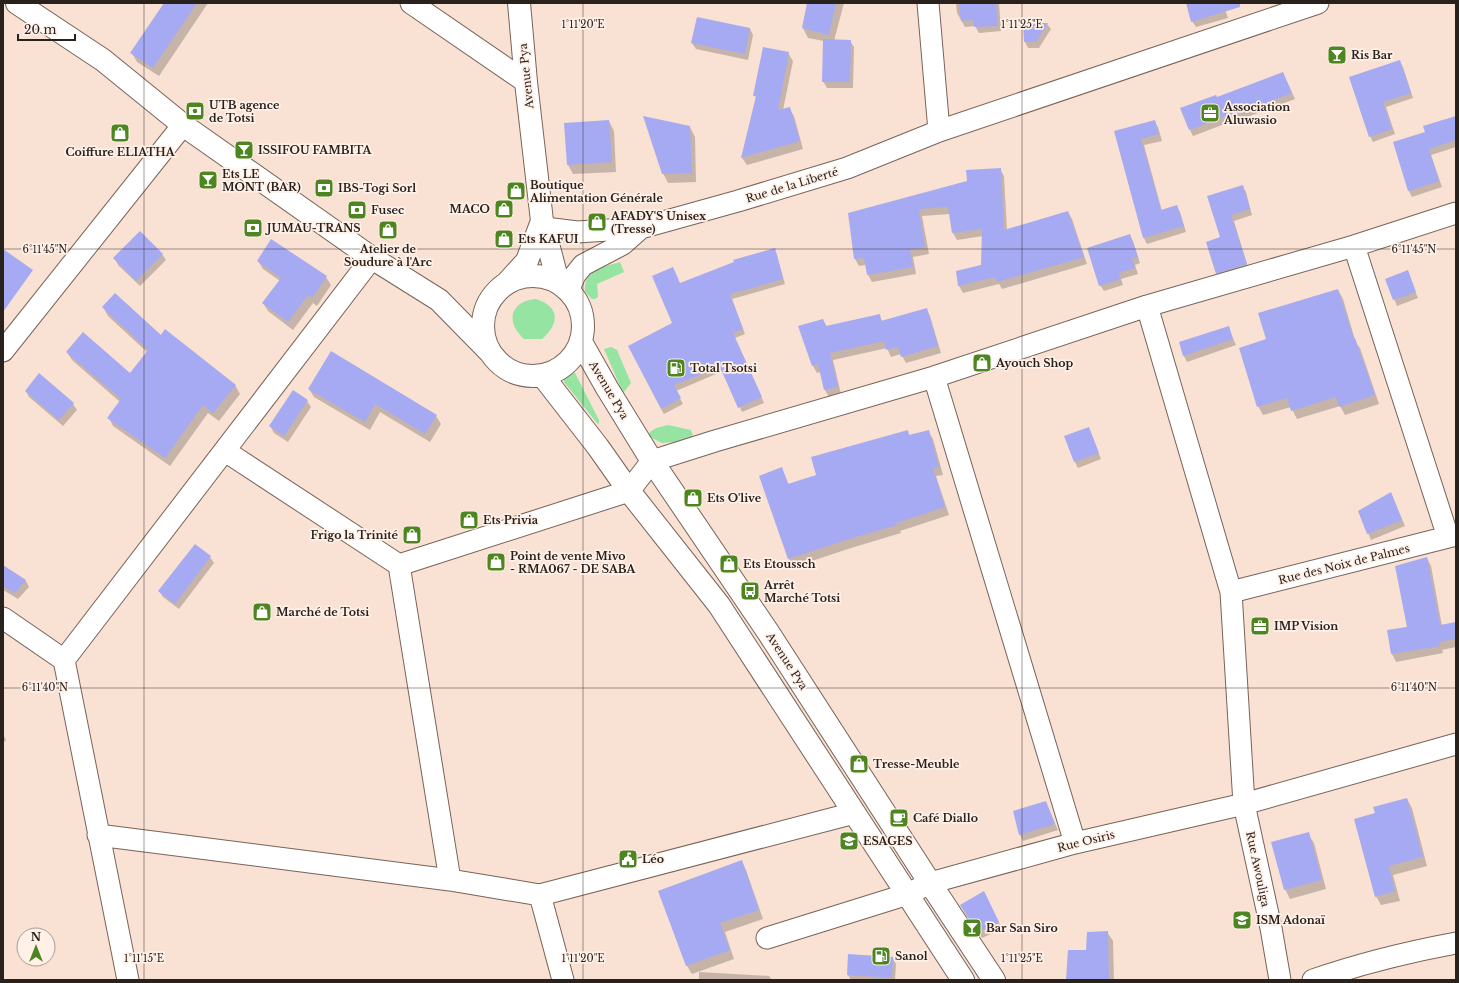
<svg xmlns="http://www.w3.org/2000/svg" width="1459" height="983" viewBox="0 0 1459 983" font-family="'Libre Baskerville',serif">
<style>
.green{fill:#96e4a1}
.shadow{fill:#0003}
.building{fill:#a6aaf2}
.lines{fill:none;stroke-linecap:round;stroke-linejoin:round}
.street-casing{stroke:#786358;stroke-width:23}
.secondary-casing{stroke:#786358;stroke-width:24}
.street{stroke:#fff;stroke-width:21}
.secondary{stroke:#fff;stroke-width:22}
.ticks{fill:none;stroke:#29211c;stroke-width:1;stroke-opacity:0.45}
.labels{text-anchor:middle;stroke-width:3.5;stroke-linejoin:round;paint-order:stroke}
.poi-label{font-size:11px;font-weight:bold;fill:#29211c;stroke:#fff0e8;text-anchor:start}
.street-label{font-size:11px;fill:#29211c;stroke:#fff0e8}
.ticks-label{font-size:10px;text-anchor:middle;fill:#29211c;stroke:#fff0e8;stroke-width:3.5;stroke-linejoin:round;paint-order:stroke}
</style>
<rect width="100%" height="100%" fill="#f9e1d3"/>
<path class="green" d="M620,262L624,272L597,284L598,297L595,299H592L585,292C583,270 604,267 620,262Z
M536,299C561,307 559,324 542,339H524C505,322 510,301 536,299Z
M611,347L617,350L631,383L623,393L604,349Z
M573,372L575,373L599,420V424L597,423L564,382V379Z
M668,425L691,430L693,436L687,441L662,443L648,436C651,428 660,427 668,425Z"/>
<path class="shadow" d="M165,3H208L159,76L137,62L132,53Z
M808,3H844L834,41H850L854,47L853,88H827L823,81L824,41L808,38L803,28Z
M956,3H999L1001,31L979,33L975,26L965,27L957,13Z
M1187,3H1227L1223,4L1228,18L1196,27L1192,21Z
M697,18L750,29L753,35L748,60L696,49L692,43Z
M1047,24L1051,29L1039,48H1028L1025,42Z
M788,53L793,61L783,110L789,108L794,116L803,149L747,165L742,158L757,99L755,96Z
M1400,62L1403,67L1413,98L1386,107L1395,134L1373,142L1370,136L1350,78Z
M1283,73L1295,99L1239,120L1238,119L1193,136L1190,130L1217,99Z
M1456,117V147L1431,155L1442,187L1412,197L1409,191L1394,143L1427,133Z
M609,121L614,131L616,172L573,174L568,165Z
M1154,121L1158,127L1162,141L1144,145L1162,211L1177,206L1180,212L1186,232L1147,244L1144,238L1115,132Z
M690,127L695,137L696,182L668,183L663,173Z
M1000,169L1004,176L1007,230L1068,212L1072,219L1087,264L1002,289L999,284L963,293L959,286L957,272L982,265L983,236L957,240L953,233L950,214L922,216L929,254L913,257L916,274L872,282L868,275L866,265L859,266L855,259L849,214L968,182Z
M1242,186L1246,192L1252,215L1234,221L1249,271L1220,279L1217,273L1221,238Z
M1129,235L1133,241L1140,263L1135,265L1138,274L1121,279L1123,285L1104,291L1100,285Z
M272,241L326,277L331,285L317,306L313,303L293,330L268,311L263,303L280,281L263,269L258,261Z
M774,250L777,255L785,284L732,299L745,334L735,338L764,403L742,412L723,371L676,391L683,404L664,414L661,409L680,284Z
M162,254L166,260L140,286L118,265L115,259Z
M1407,272L1418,298L1397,306L1386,279Z
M1338,290L1343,299L1356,343L1360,348L1379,404L1345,415L1340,406L1297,419L1291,407L1263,415L1258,406L1268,340Z
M103,307L161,336L235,385L240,394L219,421L208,413L170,466L113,426L109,418L120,402L72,360L67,352L130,374L148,353L108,316Z
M926,309L930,316L941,353L906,363L901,354L891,357L887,348L833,360L841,394L829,397L825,390L821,372L817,373L813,366L799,327L823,320L827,327L879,315L883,322Z
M1228,327L1236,345L1187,362L1184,356L1180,343Z
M309,389L436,416L441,424L430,442L380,412L370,430L314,397Z
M26,391L73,404L77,410L63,426L29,397Z
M307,401L311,407L288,442L274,433L270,426Z
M1088,428L1101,459L1078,468L1075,462Z
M907,431L910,436L928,431L933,439L943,475L936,476L949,515L900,531L901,533L851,548L794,567L789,559L760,476L782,469L789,485L818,476Z
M1391,493L1405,526L1371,540L1359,511Z
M196,546L210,557L214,563L179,609L163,597L159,591Z
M1427,558L1431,566L1442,626L1456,623V647L1442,650L1443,653L1396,662L1392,654L1388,631L1408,627Z
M3,566L26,581L29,587L18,599L3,590Z
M3,734L6,740L3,743Z
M1407,799L1412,808L1427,866L1393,875L1400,901L1381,905L1376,896V814Z
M1046,803L1058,830L1023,841L1020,835L1014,812Z
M1308,834L1314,843L1326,889L1290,899L1285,889Z
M741,861L746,870L763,919L725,932L734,959L692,974L687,966L659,891Z
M984,892L1002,929L982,938L965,911Z
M1107,932L1113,941L1114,980H1067L1087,952Z
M893,958L896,964L895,980H851L848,975Z
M699,972L769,976L772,980H699Z"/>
<path class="building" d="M164,3H197L153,68L130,53Z
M807,3H836L829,35L802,28Z
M959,3H996L998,26L974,27L973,20L961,21Z
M1186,3H1240V7L1191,22Z
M697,17L750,28L745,54L691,43Z
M1023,23H1048L1036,42H1024Z
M823,39L851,40L850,82H822Z
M763,47L789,52L778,110L790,107L800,141L741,158L756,96H753Z
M1400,60L1411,93L1383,102L1392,129L1369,137L1349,77Z
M1283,72L1292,93L1235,115L1234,113L1189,130L1180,108L1216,95L1217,97Z
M643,116L690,126L692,173L662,174Z
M1456,116V140L1429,149L1439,181L1408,191L1393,142L1425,132L1423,126Z
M609,120L612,162L567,165L564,123Z
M1155,120L1159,134L1141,139L1161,210L1177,205L1184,226L1143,238L1114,131Z
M1001,168L1004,230L1068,211L1084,257L997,282L995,277L958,286L956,271L981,265L982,229L952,233L948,207L919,209L925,247L910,250L913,267L867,275L864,258L854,259L848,213L967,181L966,170Z
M1243,185L1250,209L1231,215L1247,264L1216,274L1206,242L1220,237L1207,196Z
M140,231L163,254L136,281L113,258Z
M1130,234L1138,257L1132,258L1135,268L1119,273L1121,279L1099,286L1087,248Z
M271,239L327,276L312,298L308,295L288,322L262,303L281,278L257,261Z
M775,248L783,279L730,294L743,329L733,333L762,397L738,408L720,367L674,385L681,398L661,409L628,346L672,323L652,276L673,267L680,283L734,262L733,260Z
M3,249L33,270L3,312Z
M1408,270L1416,292L1393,300L1385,279Z
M1338,289L1354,339L1355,338L1375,395L1339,407L1336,397L1291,411L1287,398L1257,407L1239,348L1266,339L1258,313Z
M115,293L161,335L165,329L236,385L213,413L203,405L165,458L107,418L121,399L66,352L83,332L130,373L148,350L102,307Z
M927,308L938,346L901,357L898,347L886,350L884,341L830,353L838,387L824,390L818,364L812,366L798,326L823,319L826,326L880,314L881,321Z
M1229,326L1233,339L1183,356L1179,342Z
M331,351L437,415L425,434L375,404L365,422L308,389Z
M39,373L74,403L59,420L25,391Z
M293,390L308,400L284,436L269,426Z
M1089,427L1099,453L1074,462L1064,436Z
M908,430L909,435L929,430L939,467L933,468L945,507L896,523L897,525L846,540L788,559L759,476L782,467L788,484L816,475L811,457Z
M1391,492L1402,520L1367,534L1358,511Z
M195,544L211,556L175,604L158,591Z
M1427,557L1440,625L1456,622V639L1439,642L1440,646L1391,654L1387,630L1407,627L1395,566Z
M3,565L26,580L15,593L3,586Z
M1407,798L1423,857L1389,866L1395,891L1375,897L1354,819L1375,813L1373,807Z
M1046,801L1055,824L1019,835L1013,811Z
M1309,832L1322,880L1284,890L1271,842Z
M742,860L759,910L720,923L730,950L686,966L658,891Z
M984,891L999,922L977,932L960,905Z
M1108,931L1109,980H1066L1068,950H1086L1087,932Z
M848,954L893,957L892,978L847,975Z"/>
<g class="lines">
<defs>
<path id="street" d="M411,3L526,82
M928,3L939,131
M545,228L577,232L641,228L738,201L847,168L939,131L1318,3
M1354,246L1448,537
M568,291L575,275L583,265L623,244L641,228
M1147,306L1231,592L1244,804L1271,928L1280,980
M3,351L183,125
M934,377L1075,843
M225,451L399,565L629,491L652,461L715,441L934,377L1147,306L1354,246L1456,213
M399,565L450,880
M1231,592L1456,535
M3,618L64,660L128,980
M64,660L372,258
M98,835L450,880L540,895L854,813
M540,895L563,980
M767,938L908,894L930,883L1075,843L1244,804L1456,744
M1313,980C1359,964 1408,952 1456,943"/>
<path id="secondary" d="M17,3L103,60L183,125L372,258L439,300L489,351
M519,3L526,82L542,221L558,282
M483 326a50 50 0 1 1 100 0a50 50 0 1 1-100 0Z
M507,283L527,261L542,221
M581,342L607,388L652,461L768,632L930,883L994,980
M542,375L598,447L629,491L719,605L963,980"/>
</defs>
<use href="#street" class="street-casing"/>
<use href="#secondary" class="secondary-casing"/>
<use href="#street" class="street"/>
<use href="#secondary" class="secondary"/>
</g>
<path class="ticks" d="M144,3V980M583,3V980M1022,3V980M3,249H1456M3,688H1456"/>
<defs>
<symbol id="bar-square" viewBox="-11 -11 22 22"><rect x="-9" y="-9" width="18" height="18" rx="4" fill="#4d8520" stroke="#fff0e8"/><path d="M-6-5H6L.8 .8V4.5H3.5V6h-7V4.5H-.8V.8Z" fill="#fff"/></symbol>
<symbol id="bank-square" viewBox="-11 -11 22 22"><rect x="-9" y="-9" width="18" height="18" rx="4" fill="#4d8520" stroke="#fff0e8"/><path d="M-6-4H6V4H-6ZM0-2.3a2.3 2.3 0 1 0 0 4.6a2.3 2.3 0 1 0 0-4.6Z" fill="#fff"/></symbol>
<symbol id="office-square" viewBox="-11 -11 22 22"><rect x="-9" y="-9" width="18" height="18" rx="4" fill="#4d8520" stroke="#fff0e8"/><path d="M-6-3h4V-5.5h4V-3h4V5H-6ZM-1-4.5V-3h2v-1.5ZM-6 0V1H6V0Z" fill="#fff"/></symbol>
<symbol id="shop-square" viewBox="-11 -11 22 22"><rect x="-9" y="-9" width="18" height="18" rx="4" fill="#4d8520" stroke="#fff0e8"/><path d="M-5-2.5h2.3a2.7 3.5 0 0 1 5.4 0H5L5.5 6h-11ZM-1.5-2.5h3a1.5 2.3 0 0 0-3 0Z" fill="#fff"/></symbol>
<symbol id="fuel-square" viewBox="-11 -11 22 22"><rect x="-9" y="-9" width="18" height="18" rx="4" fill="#4d8520" stroke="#fff0e8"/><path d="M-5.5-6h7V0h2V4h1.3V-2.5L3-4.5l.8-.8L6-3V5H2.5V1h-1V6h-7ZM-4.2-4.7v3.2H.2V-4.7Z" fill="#fff"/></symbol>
<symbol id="bus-square" viewBox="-11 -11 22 22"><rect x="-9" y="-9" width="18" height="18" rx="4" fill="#4d8520" stroke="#fff0e8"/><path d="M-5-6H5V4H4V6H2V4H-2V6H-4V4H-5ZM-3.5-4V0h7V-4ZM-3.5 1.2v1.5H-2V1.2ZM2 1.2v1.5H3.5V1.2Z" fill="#fff"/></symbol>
<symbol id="cafe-square" viewBox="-11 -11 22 22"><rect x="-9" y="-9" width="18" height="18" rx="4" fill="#4d8520" stroke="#fff0e8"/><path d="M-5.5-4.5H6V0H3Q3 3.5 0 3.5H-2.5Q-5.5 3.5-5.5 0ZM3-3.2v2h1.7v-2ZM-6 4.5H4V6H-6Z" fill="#fff"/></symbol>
<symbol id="school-square" viewBox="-11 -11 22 22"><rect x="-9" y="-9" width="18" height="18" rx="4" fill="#4d8520" stroke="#fff0e8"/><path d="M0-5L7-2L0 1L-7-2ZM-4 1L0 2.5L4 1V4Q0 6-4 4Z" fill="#fff"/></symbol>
<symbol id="civic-square" viewBox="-11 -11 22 22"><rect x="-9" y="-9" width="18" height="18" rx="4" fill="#4d8520" stroke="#fff0e8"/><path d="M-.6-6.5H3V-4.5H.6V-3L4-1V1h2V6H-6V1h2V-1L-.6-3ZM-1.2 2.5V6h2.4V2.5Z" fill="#fff"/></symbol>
</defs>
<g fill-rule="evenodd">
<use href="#bar-square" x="1326" y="44" width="22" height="22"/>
<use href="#bank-square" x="184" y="100" width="22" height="22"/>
<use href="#office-square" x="1199" y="102" width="22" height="22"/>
<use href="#shop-square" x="109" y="122" width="22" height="22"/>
<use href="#bar-square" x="233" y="139" width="22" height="22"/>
<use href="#bar-square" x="197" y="169" width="22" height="22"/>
<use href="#bank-square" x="313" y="177" width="22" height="22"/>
<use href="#shop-square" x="505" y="180" width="22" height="22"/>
<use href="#shop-square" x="493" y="198" width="22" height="22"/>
<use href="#bank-square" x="346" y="199" width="22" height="22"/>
<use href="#shop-square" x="586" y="211" width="22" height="22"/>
<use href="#bank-square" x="242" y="217" width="22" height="22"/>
<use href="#shop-square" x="377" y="219" width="22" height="22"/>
<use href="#shop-square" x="493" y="228" width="22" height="22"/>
<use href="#shop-square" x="971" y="352" width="22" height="22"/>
<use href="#fuel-square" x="665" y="357" width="22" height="22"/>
<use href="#shop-square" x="682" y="487" width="22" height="22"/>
<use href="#shop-square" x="458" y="509" width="22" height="22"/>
<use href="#shop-square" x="401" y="524" width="22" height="22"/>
<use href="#shop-square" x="485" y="551" width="22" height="22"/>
<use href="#shop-square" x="718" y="553" width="22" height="22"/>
<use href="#bus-square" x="739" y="580" width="22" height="22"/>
<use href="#shop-square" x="251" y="601" width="22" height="22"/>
<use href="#office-square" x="1249" y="615" width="22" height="22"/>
<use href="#shop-square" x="848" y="753" width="22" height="22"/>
<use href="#cafe-square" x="888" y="807" width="22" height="22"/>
<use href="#school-square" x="838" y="830" width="22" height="22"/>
<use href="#civic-square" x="617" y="848" width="22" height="22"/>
<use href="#school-square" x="1231" y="909" width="22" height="22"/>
<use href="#bar-square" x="961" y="917" width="22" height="22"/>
<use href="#fuel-square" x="870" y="945" width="22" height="22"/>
</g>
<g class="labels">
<g class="poi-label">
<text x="1351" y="59">Ris Bar</text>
<text x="209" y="109">UTB agence<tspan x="209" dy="13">de Totsi</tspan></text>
<text x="1224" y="111">Association<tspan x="1224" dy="13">Aluwasio</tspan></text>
<text x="258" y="154">ISSIFOU FAMBITA</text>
<text x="120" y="156" text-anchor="middle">Coiffure ELIATHA</text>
<text x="222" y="178">Ets LE<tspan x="222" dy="13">MONT (BAR)</tspan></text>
<text x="530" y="189">Boutique<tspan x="530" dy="13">Alimentation Générale</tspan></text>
<text x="338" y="192">IBS-Togi Sorl</text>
<text x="490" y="213" text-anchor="end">MACO</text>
<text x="371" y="214">Fusec</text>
<text x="611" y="220">AFADY'S Unisex<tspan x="611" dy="13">(Tresse)</tspan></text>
<text x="267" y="232">JUMAU-TRANS</text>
<text x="518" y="243">Ets KAFUI</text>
<text x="388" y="253" text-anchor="middle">Atelier de<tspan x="388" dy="13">Soudure à l'Arc</tspan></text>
<text x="996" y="367">Ayouch Shop</text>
<text x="690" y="372">Total Tsotsi</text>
<text x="707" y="502">Ets O'live</text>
<text x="483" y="524">Ets Privia</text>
<text x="398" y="539" text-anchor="end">Frigo la Trinité</text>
<text x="510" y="560">Point de vente Mivo<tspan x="510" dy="13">- RMA067 - DE SABA</tspan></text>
<text x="743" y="568">Ets Etoussch</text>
<text x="764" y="589">Arrêt<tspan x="764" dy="13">Marché Totsi</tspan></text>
<text x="276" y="616">Marché de Totsi</text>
<text x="1274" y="630">IMP Vision</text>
<text x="873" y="768">Tresse-Meuble</text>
<text x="913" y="822">Café Diallo</text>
<text x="863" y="845">ESAGES</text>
<text x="642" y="863">Léo</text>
<text x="1256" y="924">ISM Adonaï</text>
<text x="986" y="932">Bar San Siro</text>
<text x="895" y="960">Sanol</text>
</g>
<g class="street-label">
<text transform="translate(526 76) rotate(-96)" y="4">Avenue Pya</text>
<text transform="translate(792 185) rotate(-17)" y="4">Rue de la Liberté</text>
<text transform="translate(609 390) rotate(59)" y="4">Avenue Pya</text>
<text transform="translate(1344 564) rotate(-14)" y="4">Rue des Noix de Palmes</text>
<text transform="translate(787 661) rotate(57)" y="4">Avenue Pya</text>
<text transform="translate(1086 841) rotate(-14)" y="4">Rue Osiris</text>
<text transform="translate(1258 869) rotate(78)" y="4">Rue Awouliga</text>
</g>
</g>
<g class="ticks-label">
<text x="583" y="28">1°11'20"E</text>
<text x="1022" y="28">1°11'25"E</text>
<text x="45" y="253">6°11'45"N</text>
<text x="1414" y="253">6°11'45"N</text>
<text x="45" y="691">6°11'40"N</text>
<text x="1414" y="691">6°11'40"N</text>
<text x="144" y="962">1°11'15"E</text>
<text x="583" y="962">1°11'20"E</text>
<text x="1022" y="962">1°11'25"E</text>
</g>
<rect width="1459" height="983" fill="none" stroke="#29211c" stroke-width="8"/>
<g transform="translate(36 947)"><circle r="19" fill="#fff0e8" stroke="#a99d96"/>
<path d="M0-3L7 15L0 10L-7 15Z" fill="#4d8520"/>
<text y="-6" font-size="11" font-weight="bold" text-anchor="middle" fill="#29211c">N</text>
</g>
<path d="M18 34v6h57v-6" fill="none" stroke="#29211c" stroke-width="2"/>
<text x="24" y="34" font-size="12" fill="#29211c" stroke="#fff0e8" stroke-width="3" paint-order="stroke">20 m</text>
</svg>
